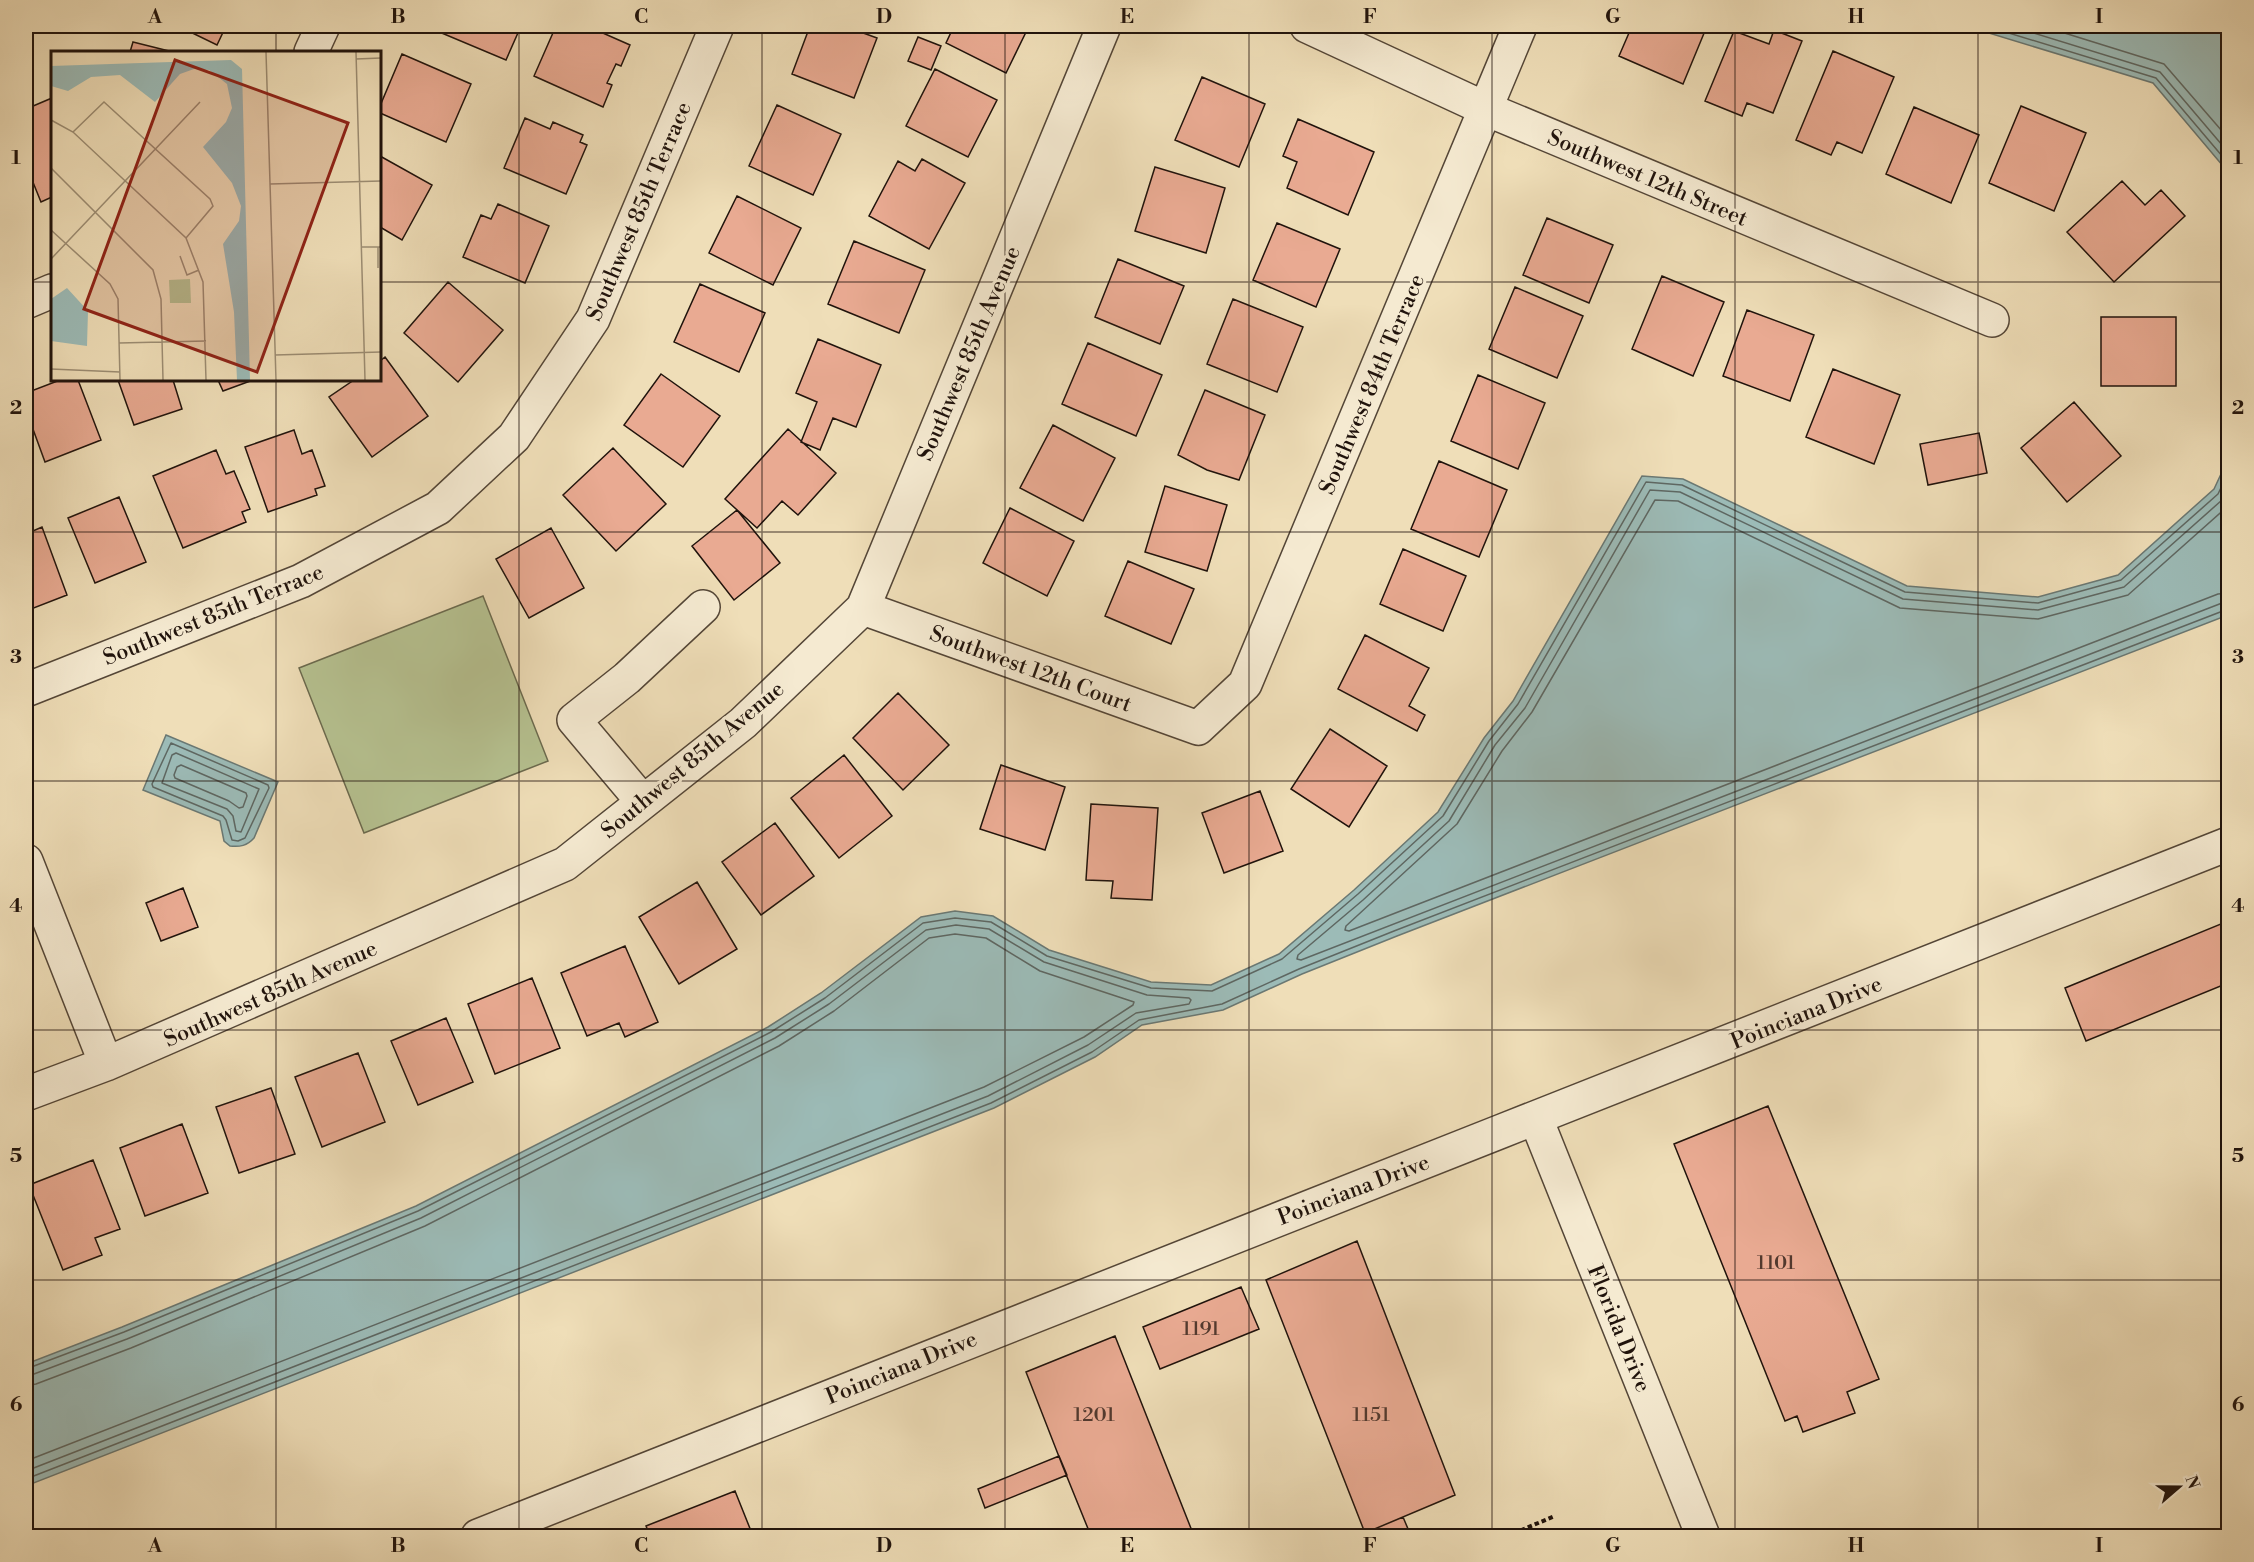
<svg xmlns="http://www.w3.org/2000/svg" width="2254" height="1562" viewBox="0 0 2254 1562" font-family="'Libre Bodoni',serif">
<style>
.green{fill:#b6c291;stroke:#6b6a4e;stroke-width:1.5}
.water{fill:#9cbbb7;stroke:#6a7873;stroke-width:1.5}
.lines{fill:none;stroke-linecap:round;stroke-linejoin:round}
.shore{stroke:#5e6762;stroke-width:1.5}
.building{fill:#e9aa92;stroke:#20130c;stroke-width:1.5}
.minor-casing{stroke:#544637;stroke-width:36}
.path{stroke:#20130c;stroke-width:4;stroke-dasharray:4.5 3;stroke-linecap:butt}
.minor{stroke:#f5ead1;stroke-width:33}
.grid{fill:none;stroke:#20130c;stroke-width:1.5;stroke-opacity:0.55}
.labels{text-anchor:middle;stroke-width:6;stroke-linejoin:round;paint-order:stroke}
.number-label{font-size:20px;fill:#52392e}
.street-label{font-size:22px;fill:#20130c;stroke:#f5ead1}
.inset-road{fill:none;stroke:#9c8d73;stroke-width:1.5}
.view{fill:#8f2418;fill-opacity:0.15;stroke:#8f2418;stroke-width:3}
.inset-edge{fill:none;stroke:#20130c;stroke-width:3}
.neatline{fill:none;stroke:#20130c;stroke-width:2}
.grid-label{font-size:20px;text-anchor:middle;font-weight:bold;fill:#20130c}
</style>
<rect width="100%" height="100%" fill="#efdeb8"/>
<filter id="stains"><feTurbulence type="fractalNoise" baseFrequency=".00333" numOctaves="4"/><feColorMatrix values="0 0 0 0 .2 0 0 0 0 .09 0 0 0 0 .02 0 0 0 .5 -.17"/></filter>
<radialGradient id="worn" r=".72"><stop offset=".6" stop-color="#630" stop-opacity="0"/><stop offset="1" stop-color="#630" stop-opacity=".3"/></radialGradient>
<path class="green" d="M483,596L548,761L364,833L299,668Z"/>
<path class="water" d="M1966,26H2228V172L2153,83Z
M2228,459V615L1397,936L1302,974L1223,1010L1142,1025L1095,1057L994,1108L26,1486V1364L122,1327L416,1206L768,1027L821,993L921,917L955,911L993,916L1049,950L1151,982L1211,985L1279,954L1354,890L1438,812L1484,738L1513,701L1642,476L1683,479L1907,586L2038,597L2118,575L2214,489Z
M166,735L278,782L254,838C247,846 240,847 230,846L224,841L220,821L143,790Z"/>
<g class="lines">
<path class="shore" d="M1986,26L2156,78L2228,163
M2011,26L2160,72L2228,152
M2042,26L2164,64L2228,138
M2228,490L2222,500L2124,587L2038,610L1903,599L1680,492L1650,490L1525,708L1495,745L1449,821L1363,900L1298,955L1297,959L1301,960L2222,603L2228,602
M2228,506L2128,595L2038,619L1900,608L1678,501L1655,500L1532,712L1502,751L1457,824L1346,926L1345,930L1349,931L2218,594L2228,593
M171,743L268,785L269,788L245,838L238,841L232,840L226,820L223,816L153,787L152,784Z
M176,753L259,789L241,832L236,831L233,816L227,809L162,783L172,755Z
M181,765L246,793L247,796L243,807L239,808L229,801L175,778L174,775L177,767Z
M26,1369L124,1332L418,1211L771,1032L825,998L923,923L955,918L991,922L1047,956L1151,988L1212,991L1282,959L1358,894L1443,816L1489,741L1518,704L1646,482L1682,485L1905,592L2038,603L2121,580L2218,494L2228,473
M26,1377L127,1339L421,1218L775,1038L829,1004L926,930L956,925L989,929L1044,962L1147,995L1189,998L1191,1000L1189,1004L1136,1013L1088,1045L988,1096L26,1471
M26,1386L36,1384L131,1348L425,1226L779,1046L834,1011L929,938L955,934L986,938L1040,971L1134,1002L1133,1005L1084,1037L984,1087L26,1461
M26,1479L991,1103L1092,1052L1139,1020L1222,1004L1299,969L1394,931L2228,609"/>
</g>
<path class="building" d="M178,26H226L217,45Z
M425,26H521L506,60Z
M556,26H587L630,45L621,66L616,64L607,83L612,85L603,107L534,76Z
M810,26H844L877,38L854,98L792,74Z
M954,26H1029L1006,73L946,43Z
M1632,26H1707L1683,84L1619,56Z
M1774,30L1802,41L1773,113L1747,103L1742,116L1705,101L1734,31L1769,44Z
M918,37L941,46L931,70L908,61Z
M133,42L173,52H130Z
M1833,51L1894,77L1862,153L1837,142L1831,155L1796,140Z
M402,54L471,84L446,142L380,113V106Z
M935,69L997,100L968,157L906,126Z
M1202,77L1265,104L1239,167L1175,140Z
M52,98V197L41,202L26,165V109Z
M777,105L841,134L813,195L749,166Z
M2021,106L2086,133L2054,211L1989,183Z
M1914,107L1979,135L1951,203L1886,174Z
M525,118L550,129L553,122L583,135L580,142L587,145L566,194L504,168Z
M1298,119L1374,152L1348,215L1287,188L1297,162L1283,156Z
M380,156L432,185L402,240L380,227Z
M922,159L965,183L929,249L869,216L898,161L915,171Z
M1155,167L1225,188L1206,253L1135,231Z
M2122,181L2145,205L2161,190L2185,216L2114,282L2067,232Z
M737,196L801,228L773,285L709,253Z
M498,204L549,226L525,283L463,257L481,215L491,219Z
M1547,218L1613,245L1589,303L1523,275Z
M1277,223L1340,249L1316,307L1253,280Z
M854,241L925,270L899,333L828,304Z
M1118,259L1184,286L1160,344L1095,317Z
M1662,276L1724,302L1693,376L1632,349Z
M448,282L503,330L458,382L404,333Z
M700,284L765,313L739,372L674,342Z
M1515,287L1583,316L1557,378L1489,349Z
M1233,299L1303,327L1277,392L1207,364Z
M1747,310L1814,335L1790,401L1723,376Z
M2101,317H2176V386H2101Z
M818,339L881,365L856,427L833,418L820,450L801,442L817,402L796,393Z
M1088,343L1162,375L1136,436L1062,404Z
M385,357L428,416L372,457L329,397L354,380H380V361Z
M1833,369L1900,395L1874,464L1806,437Z
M661,374L720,416L683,467L624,425Z
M1478,375L1545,403L1518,469L1451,441Z
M60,380H78L101,440L45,462L26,410V393Z
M118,380H173L182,409L134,425Z
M218,380H253L223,391Z
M1205,390L1265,415L1239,480L1207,470L1178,455Z
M2074,402L2121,456L2067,502L2021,448Z
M1053,425L1115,458L1083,521L1020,488Z
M788,429L836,473L798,515L782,501L757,528L725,499Z
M294,430L302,454L312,450L325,486L315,489L317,495L268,512L245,447Z
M1979,433L1987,473L1928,485L1920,444Z
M613,448L666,504L616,551L563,495Z
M216,450L226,474L234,471L250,509L242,512L246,522L183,548L153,476Z
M1439,461L1507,490L1479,557L1411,529Z
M1165,486L1227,505L1207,571L1145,552Z
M119,497L146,562L95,583L68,518Z
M1010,508L1074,541L1047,596L983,563Z
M737,510L780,563L734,600L692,546Z
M42,527L67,595L26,611V534Z
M551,528L584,588L529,618L496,559Z
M1403,549L1466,576L1443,631L1380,604Z
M1128,561L1194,589L1171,644L1105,616Z
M1365,635L1429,668L1409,706L1425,715L1417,731L1338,689Z
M898,693L949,745L903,790L853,738Z
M1330,729L1387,766L1349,827L1291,789Z
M844,755L892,816L839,858L791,798Z
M1001,765L1065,787L1045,850L980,829Z
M1260,791L1283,851L1224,873L1202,813Z
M1091,804L1158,808L1152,900L1111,898L1113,881L1086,880Z
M775,823L814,876L761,915L722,862Z
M697,882L737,949L679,984L639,917Z
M183,888L198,927L161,941L146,903Z
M2228,921V983L2086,1041L2065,988Z
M625,946L658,1022L625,1037L619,1023L587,1036L561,973Z
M532,978L560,1048L495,1074L468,1004Z
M446,1018L473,1082L418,1105L391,1041Z
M358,1053L385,1122L322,1147L295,1077Z
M271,1088L295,1154L239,1173L216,1107Z
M1768,1106L1879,1379L1847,1392L1855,1413L1803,1432L1797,1416L1785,1421L1674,1144Z
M182,1124L208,1193L145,1216L120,1148Z
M93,1160L120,1229L95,1238L102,1255L63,1270L29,1185Z
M1357,1241L1455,1495L1365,1533L1266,1280Z
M1241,1287L1259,1329L1160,1369L1143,1327Z
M1115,1336L1128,1369L1194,1536H1091L1063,1467L1026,1372Z
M1059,1456L1067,1475L985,1508L978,1489Z
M735,1491L753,1536H650L646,1526Z
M1403,1517L1411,1536H1356L1365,1533Z"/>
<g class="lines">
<defs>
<path id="minor" d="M1307,26L1486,109L1992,320
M311,52L323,26
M26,302L52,291
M863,608L1198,728L1245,684L1520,26
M26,690L301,581L438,508L514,437L593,319L717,26
M643,802L574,720L627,678L703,607
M26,861L106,1064
M26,1094L106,1064L565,864L743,723L863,608L1104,26
M1536,1119L1703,1536
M478,1536C1061,1303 1645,1076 2228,844"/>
</defs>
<use href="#minor" class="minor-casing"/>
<path class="path" d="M1507,1536L1555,1516"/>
<use href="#minor" class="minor"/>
</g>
<path class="grid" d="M276,26V52M519,26V1536M762,26V1536M1005,26V1536M1249,26V1536M1492,26V1536M1735,26V1536M1978,26V1536M26,282H52M380,282H2228M276,380V1536M26,532H2228M26,781H2228M26,1030H2228M26,1280H2228"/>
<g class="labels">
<g class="number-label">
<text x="1776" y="1269">1101</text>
<text x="1201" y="1335">1191</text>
<text x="1094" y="1421">1201</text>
<text x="1371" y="1421">1151</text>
</g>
<g class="street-label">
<text transform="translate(1648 177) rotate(23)" y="8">Southwest 12th Street</text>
<text transform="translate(638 211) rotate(-67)" y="8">Southwest 85th Terrace</text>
<text transform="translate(968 353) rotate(-67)" y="8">Southwest 85th Avenue</text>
<text transform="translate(1371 384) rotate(-67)" y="8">Southwest 84th Terrace</text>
<text transform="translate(213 614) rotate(-22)" y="8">Southwest 85th Terrace</text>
<text transform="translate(1031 668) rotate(20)" y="8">Southwest 12th Court</text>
<text transform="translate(692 759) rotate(-40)" y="8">Southwest 85th Avenue</text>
<text transform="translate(270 993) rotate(-24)" y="8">Southwest 85th Avenue</text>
<text transform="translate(1806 1012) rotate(-22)" y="8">Poinciana Drive</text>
<text transform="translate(1353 1189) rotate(-21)" y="8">Poinciana Drive</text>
<text transform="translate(1620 1328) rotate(68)" y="8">Florida Drive</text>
<text transform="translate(901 1367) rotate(-22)" y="8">Poinciana Drive</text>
</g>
</g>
<g transform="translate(51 51)">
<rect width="330" height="330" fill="#efdeb8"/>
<path d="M139,228L140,252H119L118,229Z" fill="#b6c291"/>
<path d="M180,9L191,18L199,329H186L183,261L172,193L188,170L190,155L181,132L152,96L175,71L181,57L176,33L158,19L143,18L129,23L104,51L69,24L40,26L17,40L0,35V15ZM16,237L37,260L36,295L0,290V248Z" fill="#9cbbb7"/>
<path class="inset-road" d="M215,1L225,329M305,1L314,329M305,8L330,7M0,69L22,81L135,187L152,231L155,329M22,81L53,51L159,148L162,155L135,187M0,117L102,219L110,248L112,329M219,133L330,130M0,179L59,233L67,248L69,329M311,196H330M327,196V217M129,205L136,224L148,219M0,208L149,51M68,292L155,290M224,304L330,301M0,318L69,321"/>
<path class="view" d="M124,9L297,72L206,321L33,258Z"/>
<rect width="330" height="330" class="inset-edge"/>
</g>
<rect width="2254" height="1562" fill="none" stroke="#efdeb8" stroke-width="66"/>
<g transform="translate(2179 1487) rotate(70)" stroke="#f5ead1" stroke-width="4.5" paint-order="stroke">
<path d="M0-4.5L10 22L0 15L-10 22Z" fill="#20130c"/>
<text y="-9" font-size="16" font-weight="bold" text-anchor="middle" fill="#20130c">N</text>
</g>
<rect x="33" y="33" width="2188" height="1496" class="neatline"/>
<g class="grid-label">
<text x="155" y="23">A</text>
<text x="398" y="23">B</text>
<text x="641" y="23">C</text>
<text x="884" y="23">D</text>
<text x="1127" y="23">E</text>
<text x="1370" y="23">F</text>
<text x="1613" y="23">G</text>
<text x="1856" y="23">H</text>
<text x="2099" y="23">I</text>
<text x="16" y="164">1</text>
<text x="2238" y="164">1</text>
<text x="16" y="414">2</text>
<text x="2238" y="414">2</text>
<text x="16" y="663">3</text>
<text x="2238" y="663">3</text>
<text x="16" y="912">4</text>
<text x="2238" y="912">4</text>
<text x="16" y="1162">5</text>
<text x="2238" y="1162">5</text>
<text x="16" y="1411">6</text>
<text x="2238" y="1411">6</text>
<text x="155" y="1552">A</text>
<text x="398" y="1552">B</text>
<text x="641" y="1552">C</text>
<text x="884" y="1552">D</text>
<text x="1127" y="1552">E</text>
<text x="1370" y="1552">F</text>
<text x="1613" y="1552">G</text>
<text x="1856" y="1552">H</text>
<text x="2099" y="1552">I</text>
</g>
<rect width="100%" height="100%" filter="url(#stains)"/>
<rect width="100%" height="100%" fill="url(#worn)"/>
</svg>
